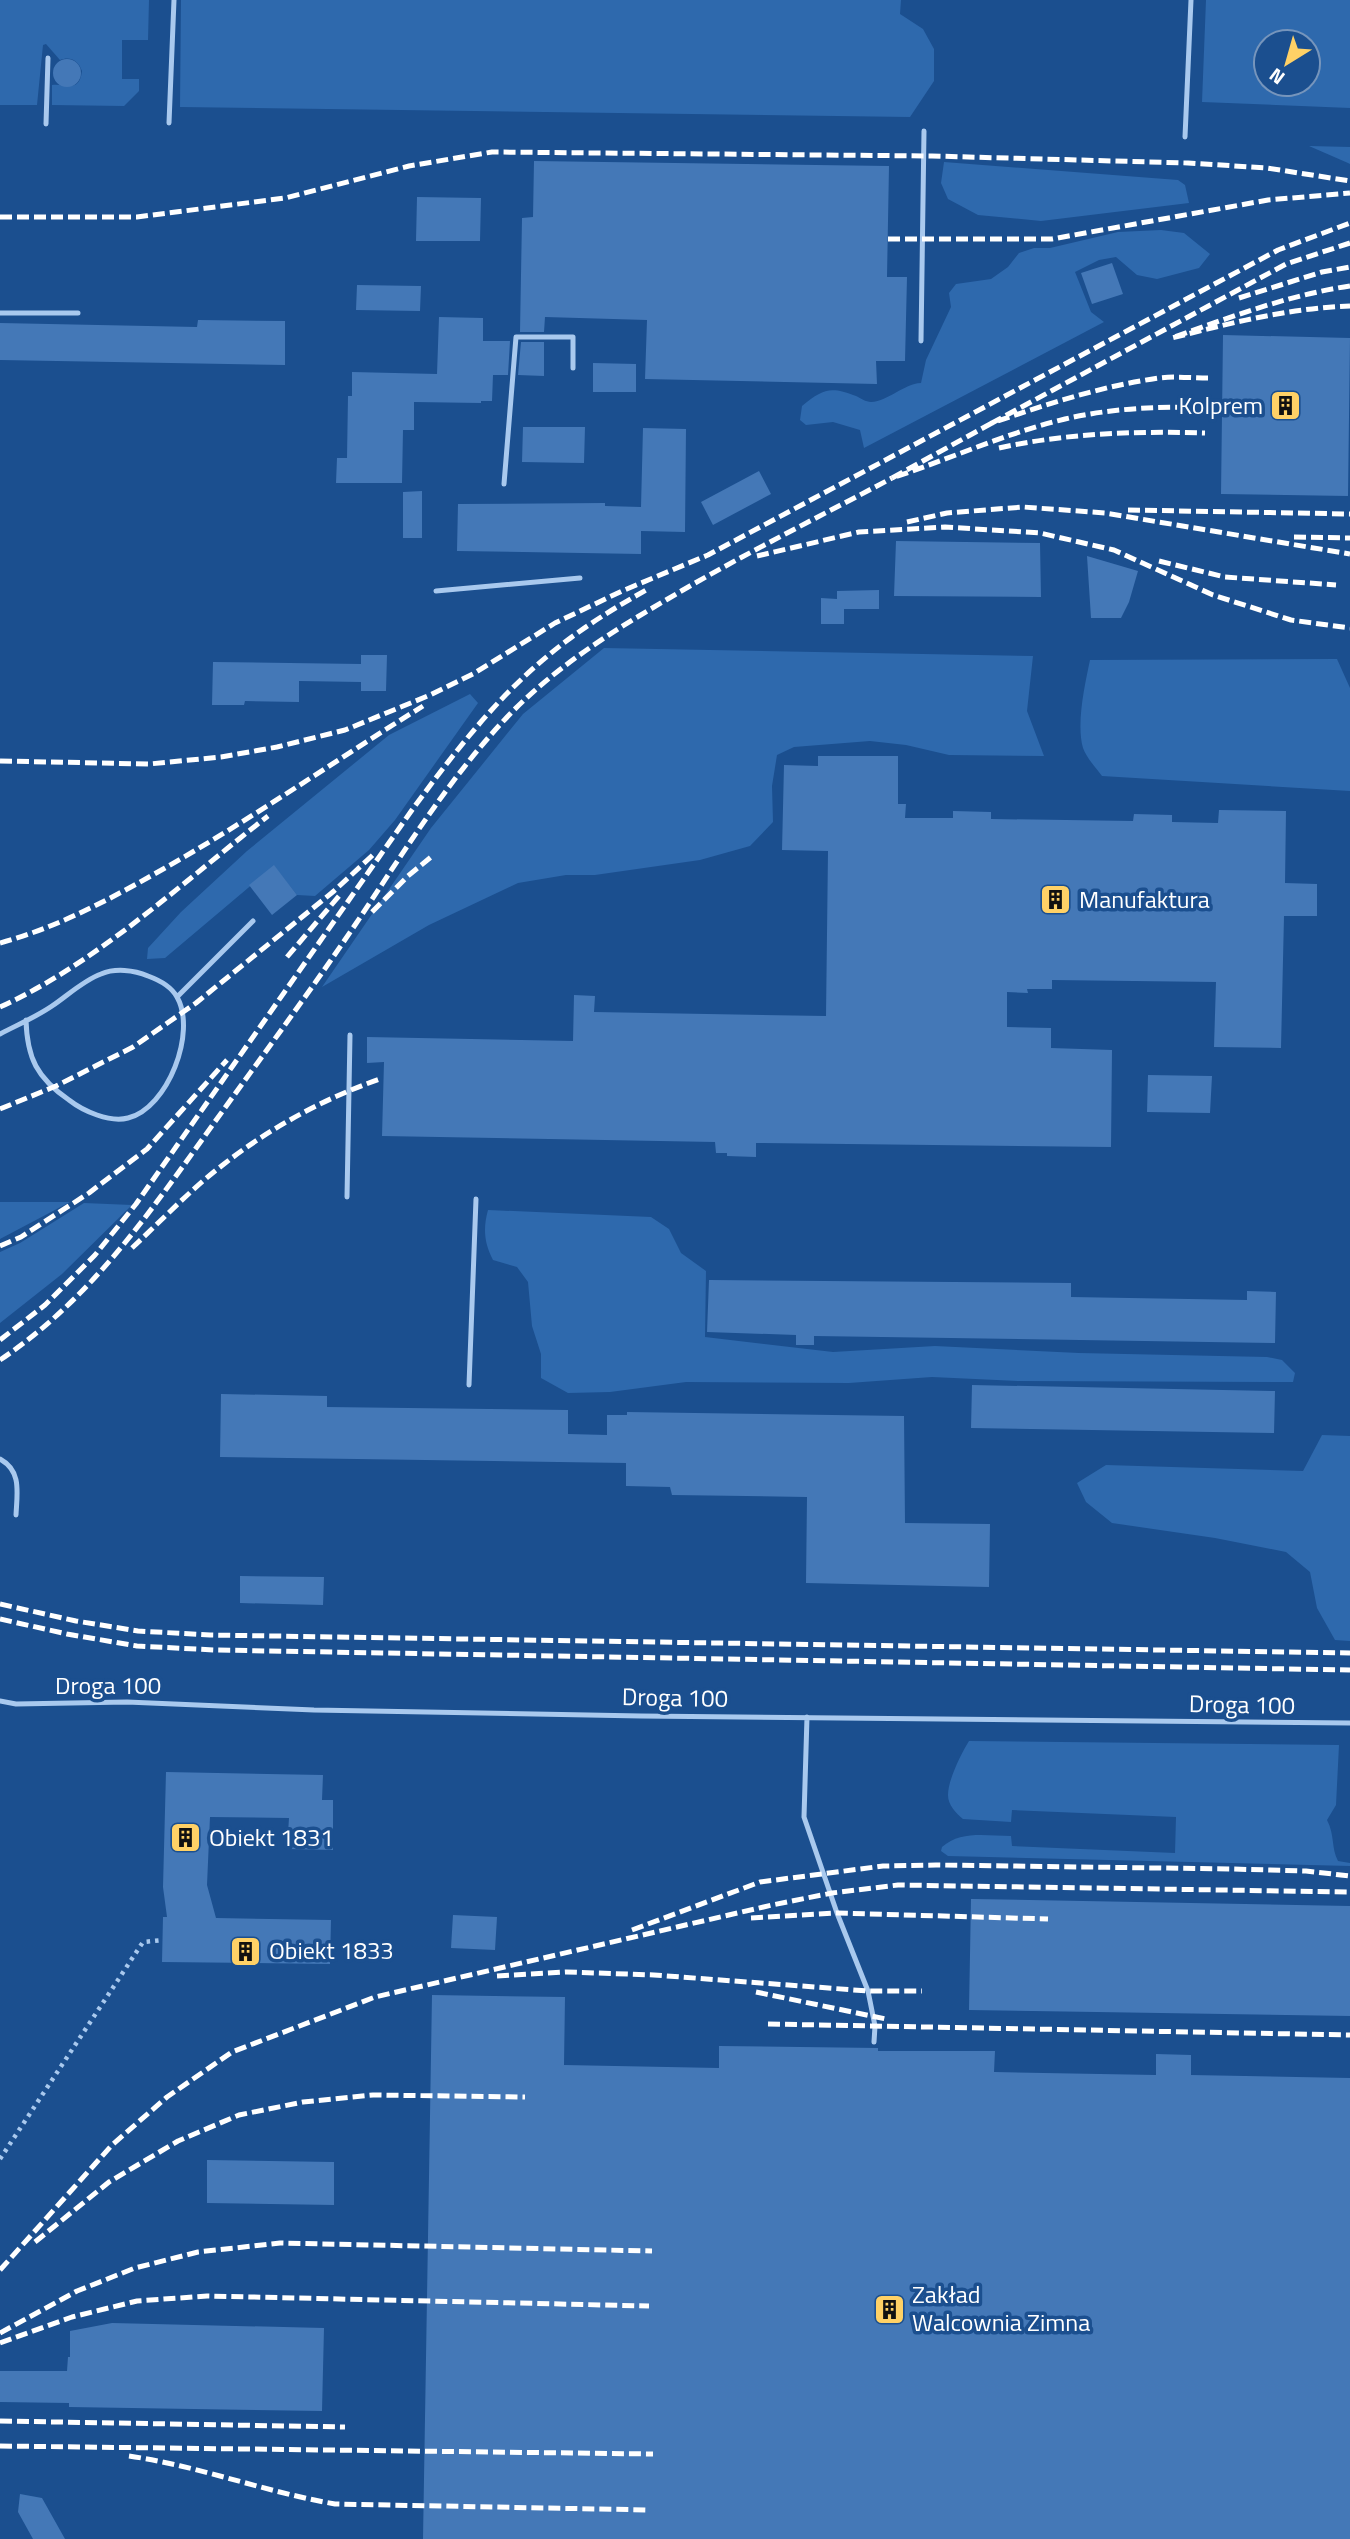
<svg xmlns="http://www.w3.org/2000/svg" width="1350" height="2539" viewBox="0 0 1350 2539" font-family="'Titillium Web',sans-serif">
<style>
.green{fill:#2e69ad;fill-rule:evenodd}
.building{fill:#4478b7}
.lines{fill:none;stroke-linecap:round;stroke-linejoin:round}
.path{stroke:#a9c9ee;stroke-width:4.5;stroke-dasharray:3.5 5;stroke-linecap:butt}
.lane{stroke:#a9c9ee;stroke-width:5}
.rail{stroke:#fff;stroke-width:5;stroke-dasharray:12 5;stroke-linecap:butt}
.labels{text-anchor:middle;stroke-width:7;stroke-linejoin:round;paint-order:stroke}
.poi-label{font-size:24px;fill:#fff;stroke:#1b4f8f;text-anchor:start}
.street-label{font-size:24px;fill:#fff;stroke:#1b4f8f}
</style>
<rect width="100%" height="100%" fill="#1b4f8f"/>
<path class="green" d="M0,0H149L148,40H122V79H139V91L124,106L52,105V85C66,83 79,94 82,71C78,60 70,56 60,60L46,44L43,45L37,105H0Z
M181,0H901L900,14L923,29L934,49V81L910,117L180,107Z
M1206,0H1350V108L1202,102ZM1266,42H1308V84H1266Z
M1309,146L1350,147V164L1348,163Z
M944,162L1178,180L1185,185L1189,203L1041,221L978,215L948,199L941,183Z
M1161,230L1184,233L1210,254L1199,268L1157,279L1137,275L1116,257L1099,260L1075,272L1091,312L1104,322L864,448L860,430L833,422L806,425L800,420L802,406C823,389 830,386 856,396C860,398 866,402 871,402C889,401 903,384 921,383L926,360L951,307L949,293L956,284L991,279L1008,267L1019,253L1034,248H1050L1118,232Z
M604,648L1033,656L1027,711L1044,756L949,755L906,745L870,741L794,747L777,755L772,786L773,822L750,846L700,860L595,875H566L518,883L429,925L322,987L431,828L523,714Z
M1337,659L1350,688V791L1102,776C1096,768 1086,757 1083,748C1076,724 1085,684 1090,660Z
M470,694L478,703L395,820L369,850L315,896L297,895L274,866L165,958L147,959L148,948L181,912L247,851L389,735Z
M0,1202H70L0,1239Z
M84,1203L132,1205L62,1274L0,1323V1252L20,1243Z
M488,1210L651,1217L669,1229L681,1253L706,1271L705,1337L833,1352L935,1346L1079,1353L1267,1357L1282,1360L1295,1373L1293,1382L1018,1381L932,1377L849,1383L686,1382L610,1392L568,1393L541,1378V1354L532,1326L528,1282L517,1267L493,1260C484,1243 483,1228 488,1210Z
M1322,1435L1350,1436V1641L1335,1640L1317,1608L1310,1572L1286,1552L1215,1538L1112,1523L1086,1502L1077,1483L1106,1465L1303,1471Z
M969,1741L1339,1745L1336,1805L1327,1820C1335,1835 1331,1848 1338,1861L1350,1863V1866L948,1856L941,1851L942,1847C961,1830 987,1836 1011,1836L1012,1846L1175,1853L1176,1817L1012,1810L1011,1822L963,1819C956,1813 948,1805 948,1795C948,1780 961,1754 969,1741Z"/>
<path class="building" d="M53 73a14 14 0 1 1 28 0a14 14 0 1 1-28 0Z
M534,161L889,166L887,277H907L905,361H876L877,384L645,379L647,320L545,317L544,332H520L522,218L533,217Z
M417,197L481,198L480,241H416Z
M1112,263L1123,294L1092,304L1081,273Z
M357,285L421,286L420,311L356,310Z
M439,317L483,318V341H510L508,375H493L492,401H481V403L414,402V430H403L402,483H336L337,458H347L348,396H352V372L437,374Z
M198,320L285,321V365L0,360V323L197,327Z
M1223,335L1350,338L1348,496L1221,494Z
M521,342H544V376L518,375Z
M593,363L636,364V392H593Z
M523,427H585L584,463L522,462Z
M643,428L686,429L685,532L641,531V554L457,551L458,504L605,503V506L641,507Z
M759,471L771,494L713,525L701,502Z
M422,491V538H403V492Z
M896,541L1040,543L1041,597L894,596Z
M1087,556L1138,571L1129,602L1121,618H1091Z
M879,590V609H844V624H821V598L837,599V591Z
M361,655H387L386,691H361V682L299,681V702L245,701L244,705H212L213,662L361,664Z
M818,756H898V804H906L905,818H953V811L991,812V819L1133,821L1134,814L1172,815V822L1218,823L1219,810L1286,811L1285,883L1317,884V916H1284L1281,1048L1214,1047L1216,982L1052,980V989H1027L1028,993L1007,992V1027L1051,1028V1048L1112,1050L1111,1147L756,1143V1157L727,1156V1153H716L715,1142L382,1136L384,1062L367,1063V1037L573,1041L574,995L595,996L594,1012L826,1016L828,851L782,850L784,765L818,766Z
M274,865L297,895L272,915L249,885Z
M1148,1075L1212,1076L1210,1113L1147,1112Z
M709,1280L1071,1283V1297L1247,1300V1291L1276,1292L1275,1343L814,1336V1345H796V1335L707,1332Z
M972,1385L1275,1391L1274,1433L971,1428Z
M221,1394L327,1396V1407L568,1410V1434L607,1435V1415H627V1412L904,1416L905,1523L990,1524L989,1587L806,1583L807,1497L672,1495L670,1487L626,1486V1463L220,1457Z
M240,1576L324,1577L323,1605L240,1603Z
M166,1772L323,1775L322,1800H333V1850L287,1849L289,1818L210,1817L207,1885L216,1918L331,1920L330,1964L162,1962L163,1917H167L163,1887Z
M971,1899L1350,1906V2016L969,2010Z
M453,1915L497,1917L495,1950L451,1948Z
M432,1995L565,1997L564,2065L719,2068V2046L878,2048V2051H995L994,2072L1156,2075V2054L1191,2055V2075L1350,2078V2539H423Z
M207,2160L334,2162V2205L207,2203Z
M112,2323L324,2328L322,2411L69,2407V2403L0,2402V2371H67L68,2357H70V2331Z
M20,2494L42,2498L65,2539H33L18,2512Z"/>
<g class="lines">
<path class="path" d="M0,2159L143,1942L163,1940"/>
<path class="lane" d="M169,123L174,0
M46,124L48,58
M1185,137L1191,0
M0,313H78
M921,341L924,131
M504,484L516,337H573V368
M436,591L580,578
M177,997L253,921
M0,1034C17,1025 36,1017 52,1006C67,996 84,980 101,974C115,968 134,970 148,976C159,980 171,986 177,997C197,1032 168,1108 128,1118C110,1123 83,1111 69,1100C37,1078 27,1058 26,1020
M347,1197L350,1035
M469,1385L476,1199
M0,1459C22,1471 17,1493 16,1515
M0,1701L16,1704L127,1702L314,1710L641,1716L1350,1723
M807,1717L804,1817L837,1913L868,1991L875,2026L874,2042"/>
<path class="rail" d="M0,217H137L285,198L409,166L492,152L932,156L1188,163L1267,168L1350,181
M888,239H1052L1268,200L1350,193
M1350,286C1289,295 1230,317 1172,338C1230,323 1290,308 1350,306
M1239,298L1322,272L1350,267
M1208,378C1192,378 1175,376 1159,378C1102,386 1047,404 992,423L1286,264L1350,243
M992,423L892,478C950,459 1006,433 1065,419C1112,408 1161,406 1210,408
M999,448C1067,433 1136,431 1205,433
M1128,510L1350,514
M907,522L947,513L1023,507L1105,513L1350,554
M1294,537L1350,538
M757,556L859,532L945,527L1040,533L1114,550L1213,595L1291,620L1350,628
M1159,561L1225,577L1336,585
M0,761L149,764L221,757L277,747L345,730L430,695L473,674L555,623L622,591L708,555L1278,250L1350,223
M372,912L408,876L431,857
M0,943C59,927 112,898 165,868C253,818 336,760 423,706
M287,957L339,896
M0,1007C97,963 184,881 268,816
M0,1109L56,1086L133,1047L196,1003L334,891L376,852
M0,1246L21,1237L89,1193L147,1149L227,1060
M132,1248C162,1220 191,1189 224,1164C270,1128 325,1098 380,1079
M0,1340L45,1305L95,1255L136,1204L412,810C453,754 496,698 550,654C580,629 614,608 648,589
M0,1360C85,1303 140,1226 199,1144C251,1071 305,999 355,925C404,852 450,776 511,713C556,667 611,632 666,600C740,556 817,518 892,478
M0,1604L76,1621L138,1631L210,1635L1350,1653
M0,1619L67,1634L137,1646L214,1650L1350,1670
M751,1918L837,1913L1048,1919
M632,1930L760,1882L883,1866L936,1865L1232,1869L1306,1871L1350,1876
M497,1976L566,1972L654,1975L868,1991H922
M756,1992L886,2019
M768,2024L1350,2035
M35,2242L109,2182L178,2141L239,2115L303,2102L373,2095L525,2097
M0,2270L112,2145L167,2097L232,2052L375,1997L772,1905L832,1893L898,1885L1350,1892
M0,2333L77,2291L135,2268L198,2252L280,2243L652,2251
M0,2343L72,2317L137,2301L207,2296L649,2306
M0,2421L345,2427
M0,2446L653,2454
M129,2456C199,2466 265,2492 335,2504L650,2510"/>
</g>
<defs>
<symbol id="building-square" viewBox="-11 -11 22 22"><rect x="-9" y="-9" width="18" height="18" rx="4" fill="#ffd166" stroke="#1b4f8f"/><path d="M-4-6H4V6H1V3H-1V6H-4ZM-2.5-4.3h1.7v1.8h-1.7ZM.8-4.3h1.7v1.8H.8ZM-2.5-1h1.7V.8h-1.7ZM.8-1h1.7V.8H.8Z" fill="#111"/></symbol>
</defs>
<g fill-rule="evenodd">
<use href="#building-square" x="1268" y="388" width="35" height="35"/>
<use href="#building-square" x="1038" y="882" width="35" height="35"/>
<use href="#building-square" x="168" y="1820" width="35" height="35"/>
<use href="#building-square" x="228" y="1934" width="35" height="35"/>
<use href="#building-square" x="872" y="2292" width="35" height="35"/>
</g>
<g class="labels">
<g class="poi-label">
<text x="1263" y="414" text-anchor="end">Kolprem</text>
<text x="1079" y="908">Manufaktura</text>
<text x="209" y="1846">Obiekt 1831</text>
<text x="269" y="1959">Obiekt 1833</text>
<text x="912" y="2303">Zakład<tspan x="912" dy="28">Walcownia Zimna</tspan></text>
</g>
<g class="street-label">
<text x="108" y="1694">Droga 100</text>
<text transform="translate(675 1698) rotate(1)" y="8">Droga 100</text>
<text transform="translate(1242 1705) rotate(1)" y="8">Droga 100</text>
</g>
</g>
<g transform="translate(1287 63) rotate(217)"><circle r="33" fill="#1b4f8f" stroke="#7695bc" stroke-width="2"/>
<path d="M0-5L12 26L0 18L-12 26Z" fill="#ffd166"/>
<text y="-10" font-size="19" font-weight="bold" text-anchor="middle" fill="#ffffff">N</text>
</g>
</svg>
